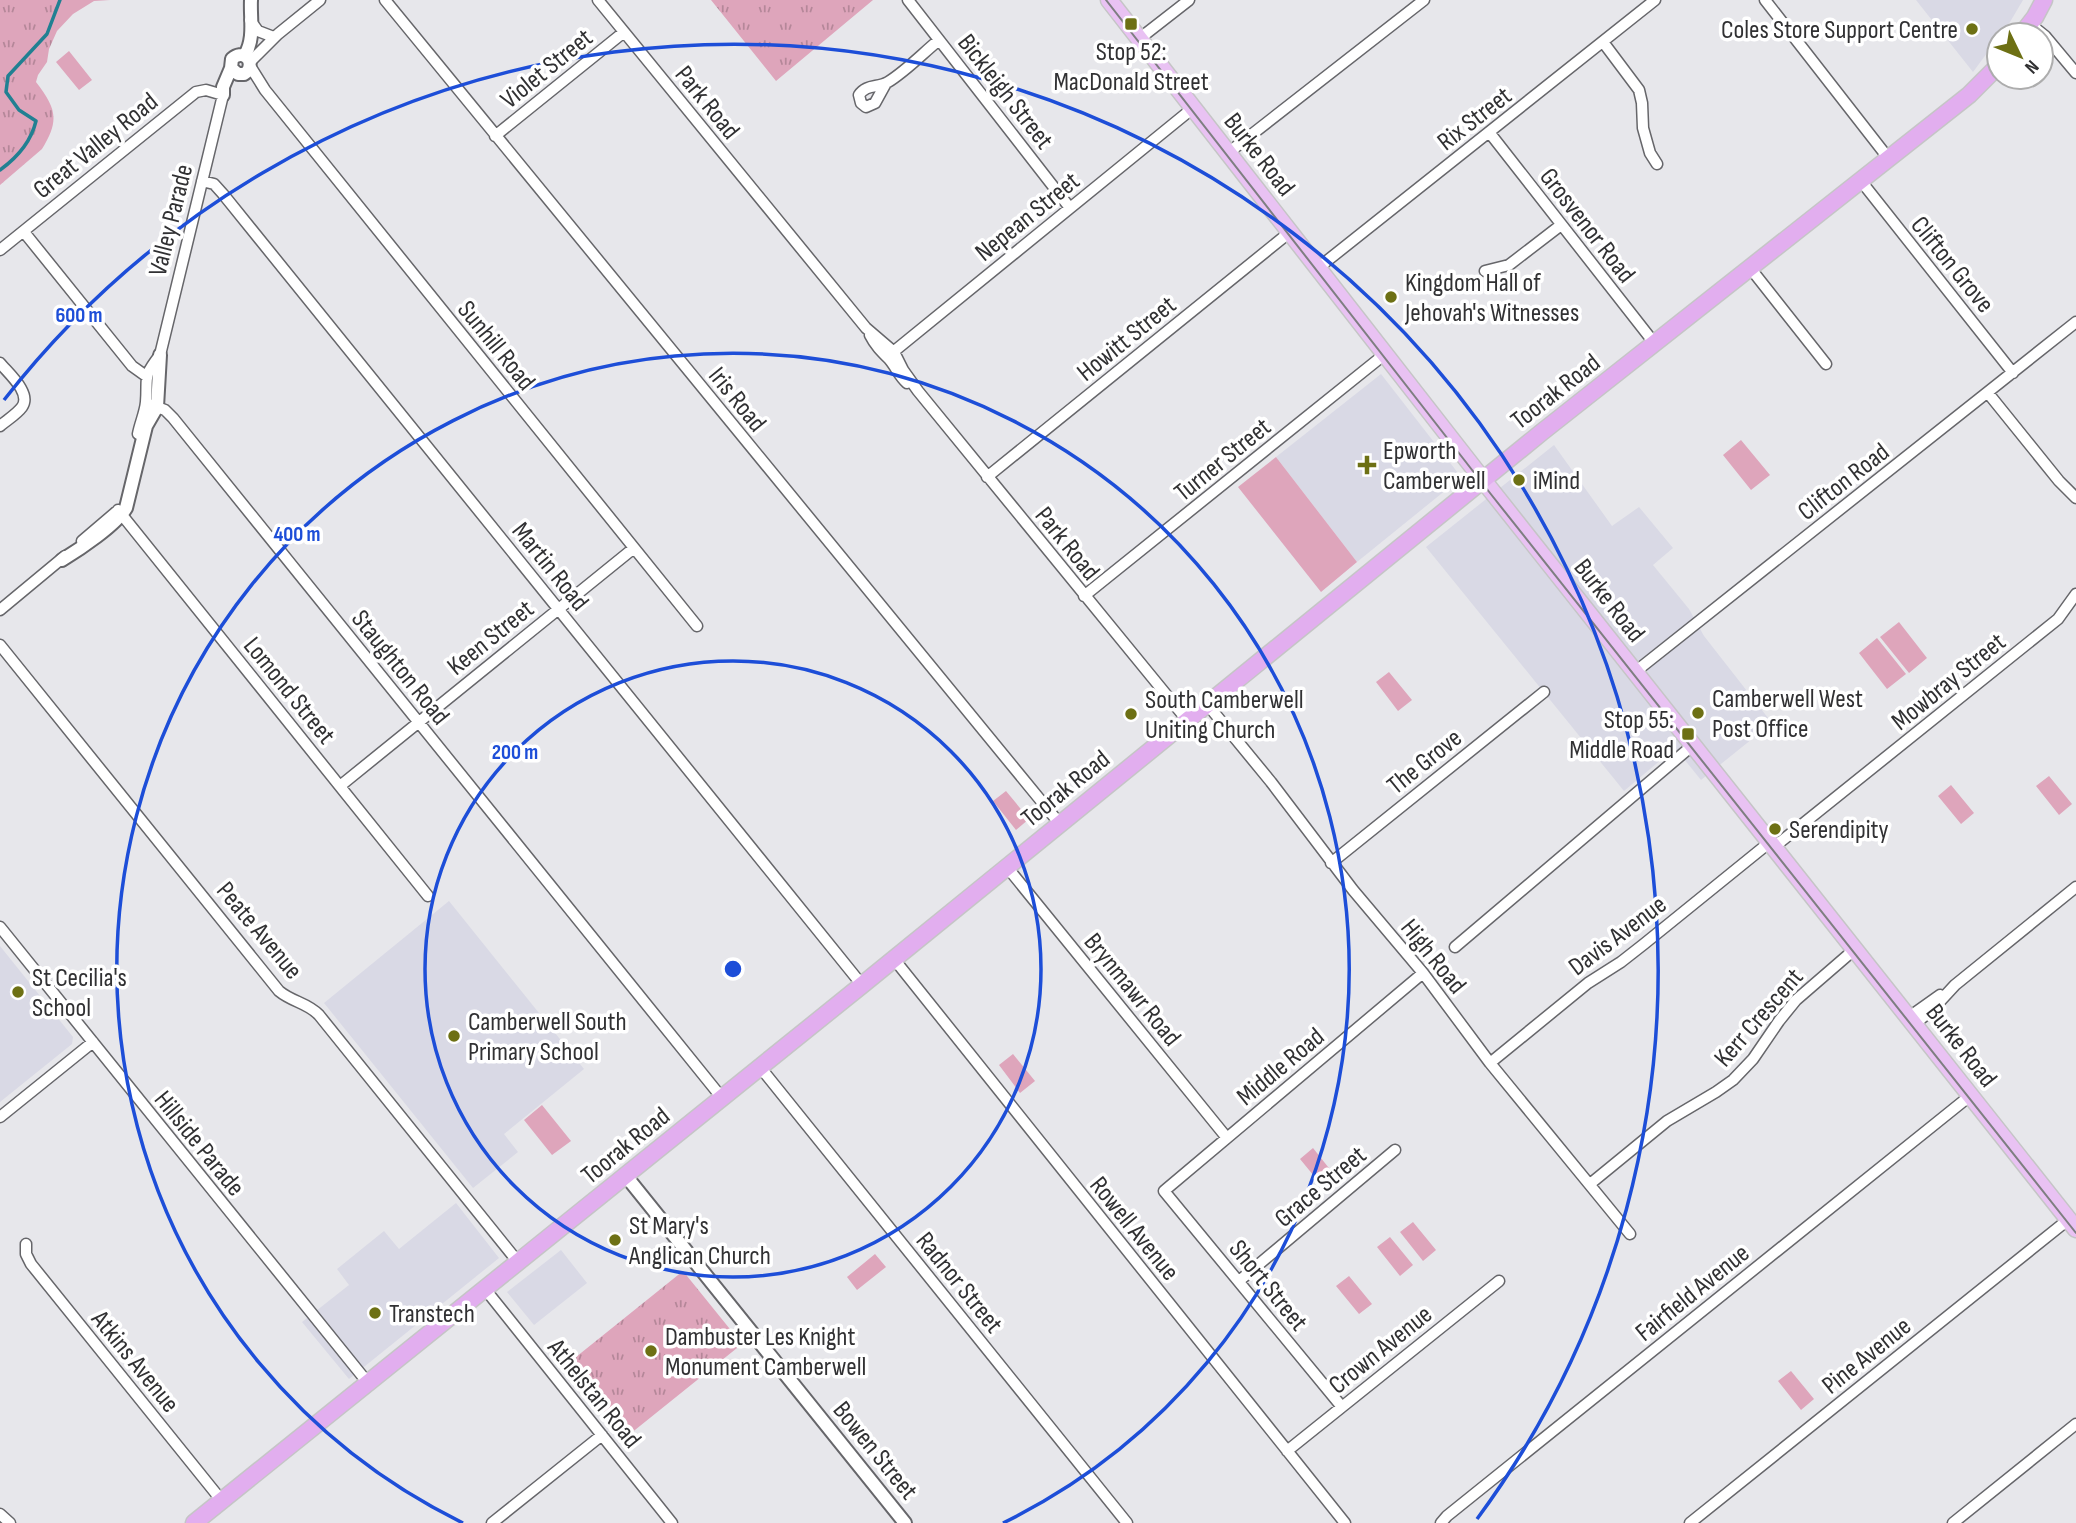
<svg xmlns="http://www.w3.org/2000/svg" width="2076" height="1523" viewBox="0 0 2076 1523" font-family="'Sofia Sans Condensed',sans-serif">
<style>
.built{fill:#d9d9e5}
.green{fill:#dea5bb}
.park{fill:url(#park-tufts)}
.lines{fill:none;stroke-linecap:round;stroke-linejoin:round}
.stream{stroke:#218092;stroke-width:3.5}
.minor-casing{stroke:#66666a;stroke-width:13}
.tertiary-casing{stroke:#66666a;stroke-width:16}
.primary-casing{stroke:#c5c5c6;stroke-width:19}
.trunk-casing{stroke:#c5c5c6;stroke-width:19}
.minor{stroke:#fff;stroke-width:10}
.tertiary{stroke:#fff;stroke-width:12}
.primary{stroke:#e9c2f3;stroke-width:16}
.trunk{stroke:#e2aeef;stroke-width:16}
.tram{stroke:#7e7e81;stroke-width:2}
.ring{fill:none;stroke:#1d4ed8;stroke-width:3.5}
.poi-dot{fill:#6d7014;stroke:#fff;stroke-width:2.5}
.labels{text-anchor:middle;stroke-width:7;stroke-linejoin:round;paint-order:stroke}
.poi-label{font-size:26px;fill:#313133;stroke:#fff;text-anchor:start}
.street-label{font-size:26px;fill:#313133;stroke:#fff}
.centre{fill:#1d4ed8;stroke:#fff;stroke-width:3.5}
.ring-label{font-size:21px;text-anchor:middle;font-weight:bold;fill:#1d4ed8;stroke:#fff;stroke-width:7;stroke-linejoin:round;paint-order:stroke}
</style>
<defs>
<pattern id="park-tufts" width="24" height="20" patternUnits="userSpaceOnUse" patternTransform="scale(1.75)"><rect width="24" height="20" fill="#dea5bb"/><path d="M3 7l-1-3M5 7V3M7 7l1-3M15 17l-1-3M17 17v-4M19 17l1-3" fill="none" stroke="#b58799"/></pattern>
</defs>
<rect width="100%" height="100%" fill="#e7e7eb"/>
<path class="built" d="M1916,0H2023L2010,22L1973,72Z
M1381,374L1458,473L1457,481L1357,562L1276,457Z
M1554,445L1612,526L1639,507L1673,548L1653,565L1689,609L1704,636L1772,723L1701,780L1675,748L1624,791L1426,547Z
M449,901L584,1069L504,1134L518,1152L473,1188L324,1003Z
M0,946L73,1037L72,1044L0,1102Z
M456,1203L499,1258L349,1379L302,1322L349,1285L337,1269L384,1231L399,1249Z
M561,1250L587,1283L534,1325L507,1292Z"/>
<path class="green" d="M69,51L92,80L79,90L56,62Z
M1741,440L1770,475L1751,490L1723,455Z
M1276,457L1357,562L1321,592L1238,487Z
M1899,622L1927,658L1909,673L1880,637Z
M1877,638L1906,674L1887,689L1859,653Z
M1389,672L1412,700L1398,711L1376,682Z
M2049,776L2072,804L2059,815L2036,786Z
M1951,785L1974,813L1961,824L1938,796Z
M1006,791L1029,819L1016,830L993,801Z
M1013,1054L1035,1081L1020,1093L999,1065Z
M542,1105L571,1141L552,1155L524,1120Z
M1313,1148L1336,1177L1323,1187L1300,1159Z
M1413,1222L1436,1250L1423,1261L1400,1232Z
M1390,1237L1413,1265L1400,1276L1377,1247Z
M875,1254L886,1267L857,1290L847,1277Z
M1349,1276L1372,1304L1359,1314L1336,1286Z
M1791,1371L1814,1399L1801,1410L1778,1381Z"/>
<path class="park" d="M0,0H110L94,1L73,14L57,31L49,49L47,62L38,75L36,82C56,108 60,120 42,149L0,185Z
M711,0H873L776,81Z
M683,1271L742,1344L625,1438L566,1365Z"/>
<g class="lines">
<path class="stream" d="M0,170C18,157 31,142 36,121L19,110L6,92L8,76L47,34L60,0"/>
<defs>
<path id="minor" d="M385,0L1060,824
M598,0L866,328L894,352L903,370L918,391L1187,720
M908,0L1070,208
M1765,0L1889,159
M250,20L258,31L271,36
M2030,24L2045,36L2076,73
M1139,39L1189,0
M1603,42L1639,90L1642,103L1643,128L1650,153L1657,164
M250,62L278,34L320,0
M250,66L265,90L697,626
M886,83L875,103L866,107L861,103L859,95C866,84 878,88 888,82C906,71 923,53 939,40
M1489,132L1655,344
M495,136L624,32
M1228,153L1424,0
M202,181L214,184L223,194L862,985
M1861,181L2013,373
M24,232L132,366L146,376
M0,250L196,92L206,90L223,95L160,355C142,378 148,376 146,402C145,413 140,423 138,434
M1318,268L1655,0
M1751,269L1826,364
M1485,271L1509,265L1561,225
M870,335C875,345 881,351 889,359C896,367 899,376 907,383
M887,357L1193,108
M0,363C8,373 32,393 22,407C17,414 7,420 0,426
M1988,393L2059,481L2076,498
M146,403L165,410L173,418L722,1098
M987,477L1290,232
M118,510L428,896
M82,541L116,512
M1084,596L1385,354
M0,610L65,556
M0,645L279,991C292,1002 308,1003 319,1015L518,1262
M1635,672L2076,322
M1207,704L1271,782L1353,890L1423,973L1490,1063L1630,1234
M340,786L634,548
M1774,847L2058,619L2076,594
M1331,863L1544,692
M1007,867L1227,1138
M0,927L368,1383
M1455,947L1693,745
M894,959L1345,1523
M1909,1017L1940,995
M1914,1024L1931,1011L1955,985L2076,887
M1490,1063L1588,983L1621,962L1644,944L1770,842
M760,1067L1127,1523
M0,1117L93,1042
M1590,1184L1667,1121L1716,1092L1733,1080L1753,1059L1779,1021L1796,1000L1855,949
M26,1244V1254L31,1264L222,1501
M1239,1281L1395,1150
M485,1289L672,1523
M1342,1407L1164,1191L1423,973
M1287,1451L1499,1281
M0,1514L10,1523
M492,1523L602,1435
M1441,1523L1447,1516L1971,1095
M1690,1523L2069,1219
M1953,1523L2076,1424"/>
<path id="tertiary" d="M245,55C255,38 250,19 251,0
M223,95V87L231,68L232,59C242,50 254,58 248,71L244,74H238L231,68
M62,560C80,549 116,525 126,508L146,426L157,407L160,355
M626,1176L905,1523"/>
<path id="primary" d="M1109,0L1483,480L2076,1229"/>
<path id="trunk" d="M2021,35L2035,17L2044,0
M194,1523L862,985L1542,432L1969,95L1999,65"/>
</defs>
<use href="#minor" class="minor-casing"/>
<use href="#tertiary" class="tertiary-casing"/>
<use href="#primary" class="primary-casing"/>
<use href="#trunk" class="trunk-casing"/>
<use href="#minor" class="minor"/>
<use href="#tertiary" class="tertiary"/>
<use href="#primary" class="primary"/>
<use href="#trunk" class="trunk"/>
<path class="tram" d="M1106,0L1490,493L2076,1233"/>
</g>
<g class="ring">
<circle cx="733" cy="969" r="308"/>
<path d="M463 1523A616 616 0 1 1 1003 1523"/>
<path d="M4 400A925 925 0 0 1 1477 1519"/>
</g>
<g class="poi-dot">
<rect x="1124" y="17" width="14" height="14" rx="3.5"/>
<circle cx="1972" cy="29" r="7"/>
<circle cx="1391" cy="297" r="7"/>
<path d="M1363.5 454.5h7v7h7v7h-7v7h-7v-7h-7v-7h7z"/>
<circle cx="1519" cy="480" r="7"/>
<circle cx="1698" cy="713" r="7"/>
<circle cx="1131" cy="714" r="7"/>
<rect x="1681" y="727" width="14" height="14" rx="3.5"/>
<circle cx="1775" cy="829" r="7"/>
<circle cx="18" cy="992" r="7"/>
<circle cx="454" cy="1036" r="7"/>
<circle cx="615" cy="1240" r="7"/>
<circle cx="375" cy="1313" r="7"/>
<circle cx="651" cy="1351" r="7"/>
</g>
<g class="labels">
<g class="poi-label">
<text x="1958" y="38" text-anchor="end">Coles Store Support Centre</text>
<text x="1131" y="60" text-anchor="middle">Stop 52:<tspan x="1131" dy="30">MacDonald Street</tspan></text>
<text x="1405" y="291">Kingdom Hall of<tspan x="1405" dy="30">Jehovah's Witnesses</tspan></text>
<text x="1383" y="459">Epworth<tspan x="1383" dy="30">Camberwell</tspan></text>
<text x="1533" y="489">iMind</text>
<text x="1712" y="707">Camberwell West<tspan x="1712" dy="30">Post Office</tspan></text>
<text x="1145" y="708">South Camberwell<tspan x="1145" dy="30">Uniting Church</tspan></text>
<text x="1674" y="728" text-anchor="end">Stop 55:<tspan x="1674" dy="30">Middle Road</tspan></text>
<text x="1789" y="838">Serendipity</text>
<text x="32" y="986">St Cecilia's<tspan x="32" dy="30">School</tspan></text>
<text x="468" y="1030">Camberwell South<tspan x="468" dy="30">Primary School</tspan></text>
<text x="629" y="1234">St Mary's<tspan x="629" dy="30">Anglican Church</tspan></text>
<text x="389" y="1322">Transtech</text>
<text x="665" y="1345">Dambuster Les Knight<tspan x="665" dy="30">Monument Camberwell</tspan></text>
</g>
<g class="street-label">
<text transform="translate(546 68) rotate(-39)" y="9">Violet Street</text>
<text transform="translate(1006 91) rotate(52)" y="9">Bickleigh Street</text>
<text transform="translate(708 102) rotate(51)" y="9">Park Road</text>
<text transform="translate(1474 118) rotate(-38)" y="9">Rix Street</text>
<text transform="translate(95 145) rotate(-39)" y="9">Great Valley Road</text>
<text transform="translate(1260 154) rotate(52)" y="9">Burke Road</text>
<text transform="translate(1027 216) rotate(-39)" y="9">Nepean Street</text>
<text transform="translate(170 220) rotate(-76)" y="9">Valley Parade</text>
<text transform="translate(1588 225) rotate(52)" y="9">Grosvenor Road</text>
<text transform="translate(1953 264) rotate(51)" y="9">Clifton Grove</text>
<text transform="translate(1126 338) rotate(-39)" y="9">Howitt Street</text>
<text transform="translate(497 345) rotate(51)" y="9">Sunhill Road</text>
<text transform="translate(1555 391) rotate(-38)" y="9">Toorak Road</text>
<text transform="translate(738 399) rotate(51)" y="9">Iris Road</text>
<text transform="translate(1222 459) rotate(-39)" y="9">Turner Street</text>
<text transform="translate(1843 481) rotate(-38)" y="9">Clifton Road</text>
<text transform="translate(1068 543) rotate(51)" y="9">Park Road</text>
<text transform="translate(551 566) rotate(51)" y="9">Martin Road</text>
<text transform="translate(1610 600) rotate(52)" y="9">Burke Road</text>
<text transform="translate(490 637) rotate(-39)" y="9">Keen Street</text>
<text transform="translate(401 667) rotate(51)" y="9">Staughton Road</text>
<text transform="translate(1948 681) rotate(-39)" y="9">Mowbray Street</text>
<text transform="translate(290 690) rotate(51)" y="9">Lomond Street</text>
<text transform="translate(1424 761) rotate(-39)" y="9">The Grove</text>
<text transform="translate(1065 788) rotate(-39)" y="9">Toorak Road</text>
<text transform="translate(260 930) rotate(50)" y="9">Peate Avenue</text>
<text transform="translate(1617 935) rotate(-37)" y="9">Davis Avenue</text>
<text transform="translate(1434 956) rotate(51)" y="9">High Road</text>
<text transform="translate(1133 989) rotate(51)" y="9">Brynmawr Road</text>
<text transform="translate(1758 1017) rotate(-49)" y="9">Kerr Crescent</text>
<text transform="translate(1962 1045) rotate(52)" y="9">Burke Road</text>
<text transform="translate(1280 1066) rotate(-40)" y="9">Middle Road</text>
<text transform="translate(200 1143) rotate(51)" y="9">Hillside Parade</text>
<text transform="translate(625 1145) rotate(-39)" y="9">Toorak Road</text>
<text transform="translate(1320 1186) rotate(-40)" y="9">Grace Street</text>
<text transform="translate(1135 1228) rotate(51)" y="9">Rowell Avenue</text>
<text transform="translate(960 1282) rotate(51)" y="9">Radnor Street</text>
<text transform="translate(1269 1285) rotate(51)" y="9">Short Street</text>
<text transform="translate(1692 1292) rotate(-39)" y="9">Fairfield Avenue</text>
<text transform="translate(1380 1349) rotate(-39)" y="9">Crown Avenue</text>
<text transform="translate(1866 1355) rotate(-39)" y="9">Pine Avenue</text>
<text transform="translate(136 1361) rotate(51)" y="9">Atkins Avenue</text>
<text transform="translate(595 1393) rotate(51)" y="9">Athelstan Road</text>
<text transform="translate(876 1450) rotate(51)" y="9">Bowen Street</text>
</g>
</g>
<circle cx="733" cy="969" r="10" class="centre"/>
<g class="ring-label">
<text x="79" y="322">600 m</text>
<text x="297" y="541">400 m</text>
<text x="515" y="759">200 m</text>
</g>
<g transform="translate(2020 56) rotate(133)"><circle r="33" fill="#ffffff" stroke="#adadad" stroke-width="2"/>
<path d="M0-5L12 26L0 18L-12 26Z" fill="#6d7014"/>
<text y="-10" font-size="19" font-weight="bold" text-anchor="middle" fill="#313133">N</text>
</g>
</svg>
